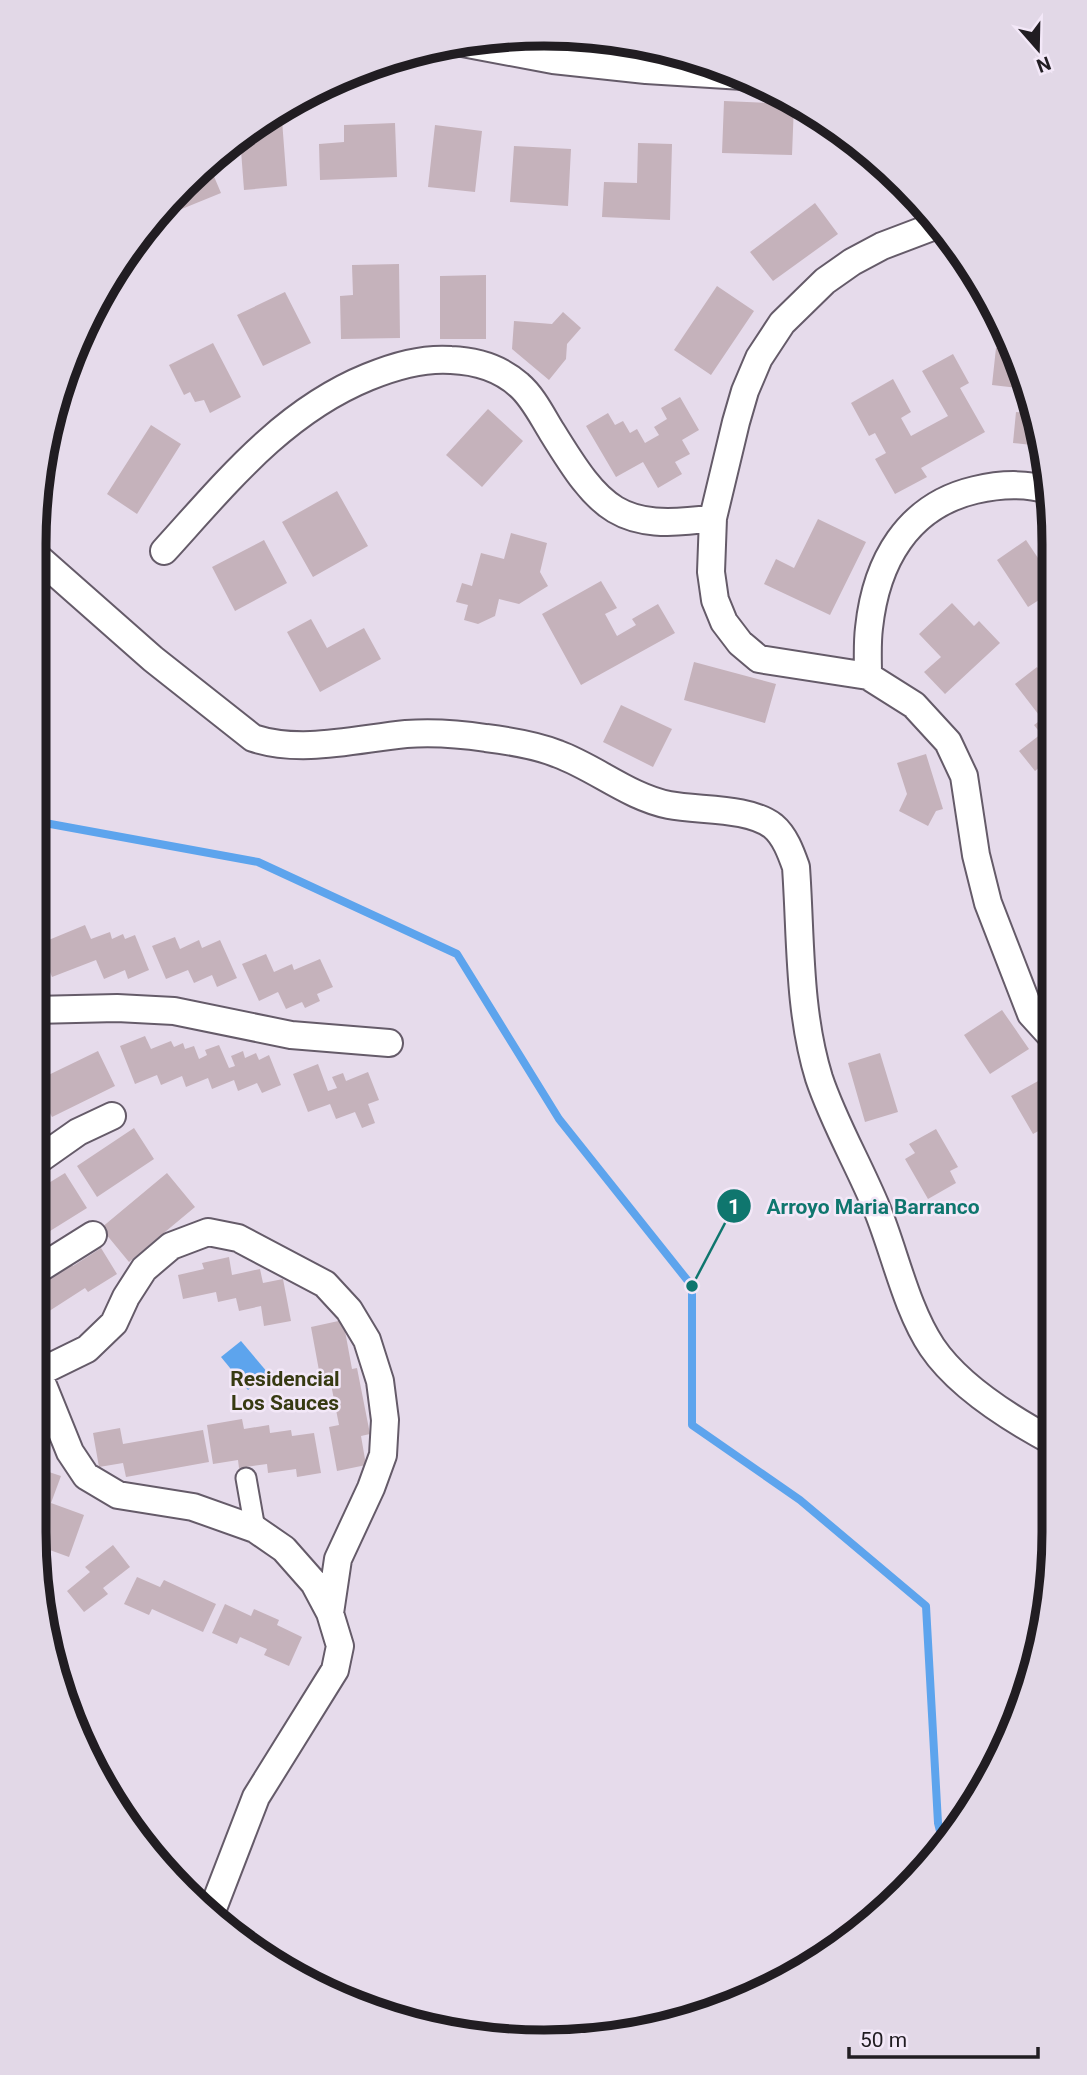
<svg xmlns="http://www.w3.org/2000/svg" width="1087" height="2075" viewBox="0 0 1087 2075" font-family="Roboto,sans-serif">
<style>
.water{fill:#5da4ed}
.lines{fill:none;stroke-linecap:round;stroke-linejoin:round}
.stream{stroke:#5da4ed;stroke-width:8}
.building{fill:#c5b2bb}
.pedestrian-casing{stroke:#655b69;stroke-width:23}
.minor-casing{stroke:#655b69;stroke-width:30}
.pedestrian{stroke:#fff;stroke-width:19}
.minor{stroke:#fff;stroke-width:26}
.labels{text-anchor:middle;stroke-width:5;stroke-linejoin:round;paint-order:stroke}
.neighbourhood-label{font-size:21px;font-weight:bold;fill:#373a12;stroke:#f3e8f8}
.rim{fill:none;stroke:#211d22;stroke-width:9}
.leader{fill:none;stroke:#0f766e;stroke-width:2.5}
.callout-dot{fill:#0f766e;stroke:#f3e8f8;stroke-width:2.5}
.mark-label{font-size:21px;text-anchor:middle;font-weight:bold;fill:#fff}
.callout-label{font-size:21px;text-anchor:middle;font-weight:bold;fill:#0f766e;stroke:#f3e8f8;stroke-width:5;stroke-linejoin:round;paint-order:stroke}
</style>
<rect width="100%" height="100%" fill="#e6dbeb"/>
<path class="water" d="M241,1341L268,1373L248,1390L221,1357Z"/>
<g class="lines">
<path class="stream" d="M34,821L258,862L457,954L559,1119L692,1286V1425L800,1500L926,1606L938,1823L944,1847"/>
</g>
<path class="building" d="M724,101L794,104L792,155L722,153Z
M282,120L287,186L244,190L240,137L260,122Z
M395,123L397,177L320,180L319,144L344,142V125Z
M435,125L482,131L475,192L428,187Z
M638,143L672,144L670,220L602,217L604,182L637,183Z
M514,146L571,149L568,206L510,202Z
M207,160L221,193L167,215L164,206Z
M815,203L838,234L773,281L750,252Z
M399,264L400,338L341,339L340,296L353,295L352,265Z
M486,275V339H440V276Z
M717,286L754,311L711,375L674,350Z
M285,292L311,343L263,366L237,315Z
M563,312L581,328L567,344L566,359L549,380L512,349L514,321L552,324Z
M213,343L241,397L210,413L204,400L195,402L190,392L184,395L169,365Z
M996,348L1016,350L1026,389L992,385Z
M953,354L969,383L960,388L985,432L921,468L927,477L895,494L875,459L886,453L875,433L869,436L851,403L893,379L911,412L901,418L911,436L948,416L922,371Z
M69,363L77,379L60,388Z
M680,397L699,430L682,440L690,454L675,462L682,474L658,488L643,462L616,477L586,426L608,413L615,425L623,421L630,433L637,429L645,443L659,435L654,427L667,419L661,408Z
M1028,398L1041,446L1013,443L1016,412L1027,413Z
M488,409L523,441L482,487L446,455Z
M151,425L181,444L137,514L107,494Z
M337,491L368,546L313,577L282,522Z
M818,519L866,542L830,615L764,584L776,559L794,568Z
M511,533L547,543L540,572L548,586L519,604L499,599L495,616L478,624L464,620L468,605L456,602L462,583L472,586L481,553L504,559Z
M264,540L287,583L235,611L212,567Z
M1026,540L1044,567L1050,563V593L1028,607L997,560Z
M601,581L617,608L605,614L617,636L636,625L632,619L658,604L675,633L581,685L542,614Z
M952,603L974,626L979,621L1000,643L945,694L924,672L941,657L919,634Z
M311,619L327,648L364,628L381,659L320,692L287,632Z
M694,662L776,684L765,723L684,700Z
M1037,667L1050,684V766L1047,761L1035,771L1019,751L1041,734L1034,725L1042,719L1015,684Z
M621,705L672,729L653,767L603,742Z
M926,754L943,809L936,811L928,826L899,811L907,794L897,763Z
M85,925L91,939L110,932L112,939L123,934L125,939L135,935L149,970L128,979L125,970L104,979L96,960L52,977L39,944Z
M175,937L180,949L199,940L202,948L220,940L237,978L217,987L212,975L194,983L188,970L166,979L152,946Z
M266,954L274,972L292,964L294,970L320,959L333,987L317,994L320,1001L305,1008L302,1002L286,1009L278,992L259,1001L242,964Z
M1002,1010L1029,1049L990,1074L964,1035Z
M145,1036L151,1049L171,1041L174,1047L183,1043L185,1049L194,1046L199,1059L207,1055L205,1050L219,1045L229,1068L235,1066L231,1056L243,1051L245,1058L256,1053L259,1060L269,1055L281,1085L262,1093L257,1083L238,1091L234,1080L212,1089L208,1078L186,1087L182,1076L161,1085L157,1075L135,1084L120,1046Z
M98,1051L115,1086L52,1117L34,1082Z
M880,1053L898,1112L865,1122L848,1063Z
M318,1064L328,1091L337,1088L332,1077L343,1073L346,1081L368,1072L379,1100L368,1104L375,1123L362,1128L355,1112L336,1119L330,1104L308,1112L293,1074Z
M1049,1075L1051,1080V1124L1033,1134L1011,1096Z
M134,1128L154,1159L97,1197L77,1166Z
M936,1129L958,1167L950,1171L956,1183L928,1199L905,1159L915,1153L909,1144Z
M65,1173L87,1208L34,1241V1192Z
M167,1173L195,1207L129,1262L101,1228Z
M101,1248L117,1274L88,1292L85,1288L40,1317L33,1307L34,1282L69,1260L73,1266Z
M229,1257L232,1275L260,1269L263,1283L283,1279L291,1321L264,1326L261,1306L239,1311L236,1298L218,1302L216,1292L183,1299L178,1275L204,1269L202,1263Z
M343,1320L352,1369L357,1368L370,1434L361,1436L366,1465L337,1471L329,1427L339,1425L329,1374L320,1376L311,1327Z
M242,1419L244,1429L269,1425L270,1433L291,1430L292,1436L314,1433L321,1473L297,1477L296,1469L268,1473L267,1464L239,1468L238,1460L213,1464L207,1425Z
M120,1428L123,1444L203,1430L209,1462L126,1477L123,1463L99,1467L93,1433Z
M33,1453L39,1455L34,1467L61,1476L51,1503L84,1515L69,1557L36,1545L33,1530L38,1516L33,1514Z
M113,1545L130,1567L103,1588L108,1594L84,1612L67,1591L90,1572L85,1567Z
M137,1577L160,1587L164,1580L216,1604L203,1632L152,1609L149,1615L124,1604Z
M225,1604L251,1616L254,1609L279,1620L277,1625L302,1637L289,1666L264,1655L267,1649L240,1637L237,1644L212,1633Z"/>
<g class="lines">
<defs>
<path id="pedestrian" d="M246,1478L255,1529"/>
<path id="minor" d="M457,42L553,60L646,70L743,76
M646,70L658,48
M940,224L882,246L852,262L825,281L782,323L759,358L745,391L736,422L713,518L711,572L715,600L724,622L740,643L759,659L868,676L914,705L948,742L964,776L976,855L988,903L1031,1014L1051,1036
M164,551C225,484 282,412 368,377C395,366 422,358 451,360C476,361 499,367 519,385C533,397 542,416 552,432C600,510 619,532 713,518
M34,554L153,659L253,738C302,754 356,739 406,734C433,732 460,734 486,738C510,741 536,745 558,754C596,768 629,797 669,805C700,811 748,807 773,826C785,836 791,853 796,867C801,937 798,1010 819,1078C834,1123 859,1165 877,1209C895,1253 906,1308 932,1347C959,1387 1011,1419 1052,1441
M868,676C868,660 867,644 869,628C876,562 907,506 975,490C1000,484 1025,483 1049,490
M34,1010L117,1008L174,1011L291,1035L389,1043
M34,1163L78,1132L112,1116
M34,1272L93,1235
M212,1911L256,1797L335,1670L340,1646L330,1613L314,1583L284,1549L255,1529L193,1507L118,1495L86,1476L70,1452L38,1373L87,1349L114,1323L126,1297L144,1269L171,1246L208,1232L238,1238L325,1284L349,1310L367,1340L380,1381L385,1420L383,1455L371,1488L338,1559L330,1613"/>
</defs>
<use href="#pedestrian" class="pedestrian-casing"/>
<use href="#minor" class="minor-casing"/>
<use href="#pedestrian" class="pedestrian"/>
<use href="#minor" class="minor"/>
</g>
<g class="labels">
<g class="neighbourhood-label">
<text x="285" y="1386">Residencial<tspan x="285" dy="24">Los Sauces</tspan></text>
</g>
</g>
<path d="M0 0H1087V2075H0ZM544 46H544A498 498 0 0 1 1042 544V1532A498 498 0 0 1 544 2030H544A498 498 0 0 1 46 1532V544A498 498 0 0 1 544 46Z" fill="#e2d8e7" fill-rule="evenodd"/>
<path class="rim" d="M544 46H544A498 498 0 0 1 1042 544V1532A498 498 0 0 1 544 2030H544A498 498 0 0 1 46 1532V544A498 498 0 0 1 544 46Z"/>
<path class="leader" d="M692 1286L734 1206"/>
<g class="callout-dot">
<circle cx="692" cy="1286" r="7"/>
<circle cx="734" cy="1206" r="18"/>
</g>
<g class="mark-label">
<text x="734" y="1214">1</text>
</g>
<g class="callout-label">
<text x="873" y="1214">Arroyo Maria Barranco</text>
</g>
<g transform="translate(1038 49) rotate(160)" stroke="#f3e8f8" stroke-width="5" paint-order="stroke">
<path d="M0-5L12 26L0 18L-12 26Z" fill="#211d22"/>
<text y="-10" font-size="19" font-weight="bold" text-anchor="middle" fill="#211d22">N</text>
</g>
<path d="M849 2047v10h189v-10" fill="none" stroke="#211d22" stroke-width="3.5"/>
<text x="860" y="2047" font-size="21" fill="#211d22" stroke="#f3e8f8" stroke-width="5" paint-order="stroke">50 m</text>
</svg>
